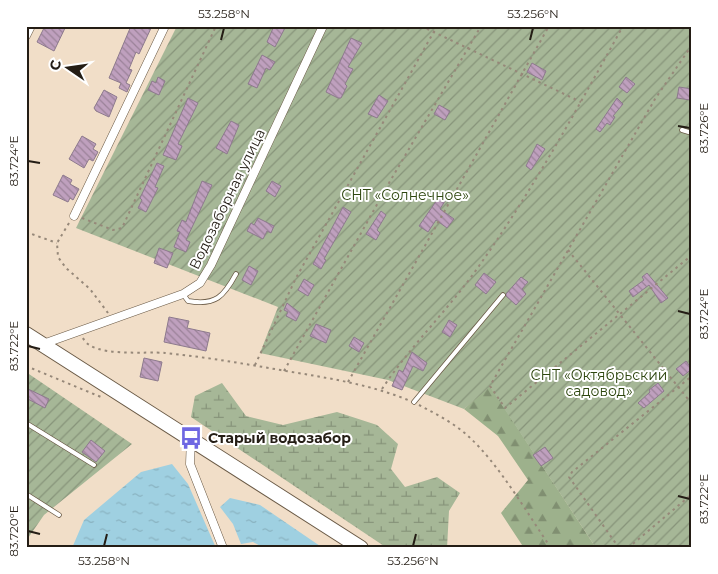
<svg xmlns="http://www.w3.org/2000/svg" width="718" height="574" viewBox="0 0 718 574" font-family="Montserrat,sans-serif">
<style>
.forest{fill:url(#forest-firs)}
.wetland{fill:url(#wetland-marsh)}
.garden{fill:url(#garden-furrows)}
.water{fill:url(#water-ripples)}
.building{fill:url(#building-back-hatch);stroke:#8d7a8d}
.lines{fill:none;stroke-linecap:round;stroke-linejoin:round}
.service-casing{stroke:#6a5a46;stroke-width:5.5}
.minor-casing{stroke:#6a5a46;stroke-width:9}
.trunk-casing{stroke:#6a5a46;stroke-width:16}
.path{stroke:#968879;stroke-width:2;stroke-dasharray:2.5 4;stroke-linecap:butt}
.service{stroke:#fff;stroke-width:4}
.minor{stroke:#fff;stroke-width:8}
.trunk{stroke:#fff;stroke-width:14}
.ticks{fill:none;stroke:#241d15;stroke-width:2}
.labels{text-anchor:middle;stroke-width:4;stroke-linejoin:round;paint-order:stroke}
.park-label{font-size:14px;fill:#2e470f;stroke:#fff}
.street-label{font-size:14px;fill:#241d15;stroke:#fff}
.poi-label{font-size:14px;font-weight:bold;fill:#241d15;stroke:#fff;text-anchor:start}
.neatline{fill:none;stroke:#241d15;stroke-width:2}
.ticks-label{font-size:12px;text-anchor:middle;fill:#241d15}
</style>
<defs>
<pattern id="forest-firs" width="22" height="20" patternUnits="userSpaceOnUse" patternTransform="scale(1.25)"><rect width="22" height="20" fill="#9db18c"/><path d="M5 1l3.5 6h-7zM16 11l3.5 6h-7z" fill="#808f71"/></pattern>
<pattern id="wetland-marsh" width="20" height="14" patternUnits="userSpaceOnUse" patternTransform="scale(1.25)"><rect width="20" height="14" fill="#a6b797"/><path d="M1 5h8M5 5V1M11 12h8M15 12V8" fill="none" stroke="#87947a"/></pattern>
<pattern id="garden-furrows" width="10" height="10" patternUnits="userSpaceOnUse" patternTransform="scale(1.25)"><rect width="10" height="10" fill="#a6b797"/><path d="M-1 1l2-2M0 10L10 0M9 11l2-2" fill="none" stroke="#87947a"/></pattern>
<pattern id="water-ripples" width="26" height="14" patternUnits="userSpaceOnUse" patternTransform="scale(1.25)"><rect width="26" height="14" fill="#9fd0e1"/><path d="M2 4q2-2 4 0t4 0M15 11q2-2 4 0t4 0" fill="none" stroke="#89b2c0"/></pattern>
<pattern id="building-back-hatch" width="6" height="6" patternUnits="userSpaceOnUse" patternTransform="scale(1.25)"><rect width="6" height="6" fill="#bfa0be"/><path d="M-1 5l2 2M0 0l6 6M5-1l2 2" fill="none" stroke="#9b8299"/></pattern>
</defs>
<rect width="100%" height="100%" fill="#f1dec8"/>
<path class="forest" d="M490,386L596,548H524L501,513L528,480L498,436L464,409Z"/>
<path class="wetland" d="M222,383L246,416L283,425L337,412L377,425L398,444L391,469L405,487L437,477L460,493L449,511L447,548H387L191,417L195,396Z"/>
<path class="garden" d="M177,26H692V548H596L490,387L464,409L388,380L260,353L278,307L76,228Z
M26,372L132,444L44,515L26,541Z"/>
<path class="water" d="M172,464L188,484L216,548H72L84,520L141,472Z
M230,498L260,505L323,548H264L253,542L241,544L233,524L220,507Z"/>
<path class="building" d="M45,26H66L54,51L37,42Z
M131,26H152L139,54L136,52L129,69L132,70L126,83L130,85L127,92L119,88L121,83L109,78Z
M274,26H286L275,47L267,42Z
M351,38L362,43L348,67L353,69L345,84L347,86L341,98H338L326,92Z
M262,55L275,62L270,70L266,68L257,88L248,84Z
M532,63L546,71L542,80L527,72Z
M158,77L165,81L159,95L148,90L152,81L156,83Z
M626,77L635,84L627,93L619,87Z
M679,87L692,89L690,100L677,98Z
M104,90L117,97L109,117L96,111L94,108Z
M379,95L388,101L377,118L368,114Z
M188,98L198,103L178,144L182,146L176,160L163,155Z
M617,98L623,104L613,116L615,117L610,125L607,123L600,132L596,129Z
M439,105L450,111L445,120L434,114Z
M231,121L239,125L227,154L216,148Z
M82,136L96,144L93,149L98,152L93,161L89,159L84,168L69,159Z
M537,144L545,149L531,170L526,166Z
M157,163L164,166L155,187L158,188L146,212L138,208L142,200L140,198Z
M63,175L72,180L70,184L79,189L73,200L70,198L68,202L53,195Z
M202,181L212,185L186,240L190,242L186,252L174,247L180,232L177,231L182,220L186,222Z
M272,181L281,186L275,197L266,191Z
M439,197L445,201L440,209L454,219L447,228L436,220L428,232L419,226Z
M343,207L351,212L324,259L326,260L321,269L313,264Z
M381,211L386,215L377,230L380,233L376,240L366,234Z
M258,218L274,226L271,233L267,231L263,239L247,231L251,223L254,225Z
M159,248L173,253L167,268L154,263Z
M249,266L258,271L251,285L242,280Z
M484,273L496,282L486,294L475,285Z
M647,273L668,298L661,303L649,285L633,297L629,291L644,280L642,277Z
M521,277L528,282L522,289L526,294L516,305L506,296V294Z
M304,279L314,285L308,296L298,290Z
M287,303L300,313L296,321L286,316L288,312L284,310Z
M169,317L189,321L187,328L210,333L206,351L164,342Z
M449,320L457,325L450,337L442,332Z
M316,324L331,330L326,343L310,336Z
M354,337L364,343L359,352L349,346Z
M412,352L427,363L423,371L413,366L402,390L392,386L399,370L403,372Z
M144,358L162,362L158,381L140,377Z
M686,361L692,369L683,376L676,369Z
M658,383L664,391L644,408L638,403L650,392L649,390Z
M26,388L49,399L45,408L26,398Z
M91,440L105,451L96,462L82,452Z
M545,447L553,458L541,466L533,455Z"/>
<g class="lines">
<defs>
<path id="service" d="M682,130L692,133
M183,294L188,301C216,306 224,296 236,274
M414,402L503,295
M26,423L94,465
M26,494L59,515"/>
<path id="minor" d="M26,36L31,26
M74,216L165,26
M43,344L183,294L200,283L211,265L323,26
M191,438L190,464L223,548"/>
<path id="trunk" d="M26,334L361,548"/>
</defs>
<use href="#service" class="service-casing"/>
<use href="#minor" class="minor-casing"/>
<use href="#trunk" class="trunk-casing"/>
<path class="path" d="M421,26L581,102
M692,45L655,99L490,386L505,408L692,255
M82,218L113,230L122,228L216,26
M69,223L57,243L58,257L66,268L90,289L108,313
M26,232L57,243
M568,250L692,404
M83,338C92,358 146,351 165,353C206,357 246,364 286,371C328,378 368,384 408,400
M255,365L296,278L437,26
M26,366L101,397
M284,371L389,183L481,26
M348,382L549,26
M382,389C409,348 445,313 474,273C530,195 576,111 623,26
M419,405C436,414 454,423 468,436C499,464 527,513 551,548
M619,548L569,477L572,472L692,376
M628,548L692,494"/>
<use href="#service" class="service"/>
<use href="#minor" class="minor"/>
<use href="#trunk" class="trunk"/>
</g>
<path class="ticks" d="M221,40L224,28M530,40L533,28M678,126L690,128M28,161L40,163M678,311L690,314M28,346L40,349M678,496L690,499M28,531L40,534M104,546L107,534M413,546L416,534"/>
<defs>
<symbol id="bus-bare" viewBox="-9 -9 18 18"><path d="M-5-6H5V4H4V6H2V4H-2V6H-4V4H-5ZM-3.5-4V0h7V-4ZM-3.5 1.2v1.5H-2V1.2ZM2 1.2v1.5H3.5V1.2Z" fill="#6f67e2" stroke="#fff" stroke-width="2.5" paint-order="stroke"/></symbol>
</defs>
<g fill-rule="evenodd">
<use href="#bus-bare" x="175" y="422" width="32" height="32"/>
</g>
<g class="labels">
<g class="park-label">
<text x="405" y="200">СНТ «Солнечное»</text>
<text x="599" y="380">СНТ «Октябрьский<tspan x="599" dy="16">садовод»</tspan></text>
</g>
<g class="street-label">
<text transform="translate(227 199) rotate(-64)" y="5">Водозаборная улица</text>
</g>
<g class="poi-label">
<text x="208" y="443">Старый водозабор</text>
</g>
</g>
<rect width="718" height="574" fill="none" stroke="#ffffff" stroke-width="55"/>
<g transform="translate(68 68) rotate(283)" stroke="#ffffff" stroke-width="4" paint-order="stroke">
<path d="M0-4L9 19L0 12L-9 19Z" fill="#241d15"/>
<text y="-8" font-size="14" font-weight="bold" text-anchor="middle" fill="#241d15">С</text>
</g>
<rect x="28" y="28" width="662" height="518" class="neatline"/>
<g class="ticks-label">
<text x="224" y="18">53.258°N</text>
<text x="533" y="18">53.256°N</text>
<text transform="translate(704 128) rotate(-90)" y="4">83.726°E</text>
<text transform="translate(14 161) rotate(-90)" y="4">83.724°E</text>
<text transform="translate(704 314) rotate(-90)" y="4">83.724°E</text>
<text transform="translate(14 346) rotate(-90)" y="4">83.722°E</text>
<text transform="translate(704 499) rotate(-90)" y="4">83.722°E</text>
<text transform="translate(14 531) rotate(-90)" y="4">83.720°E</text>
<text x="104" y="565">53.258°N</text>
<text x="413" y="565">53.256°N</text>
</g>
</svg>
